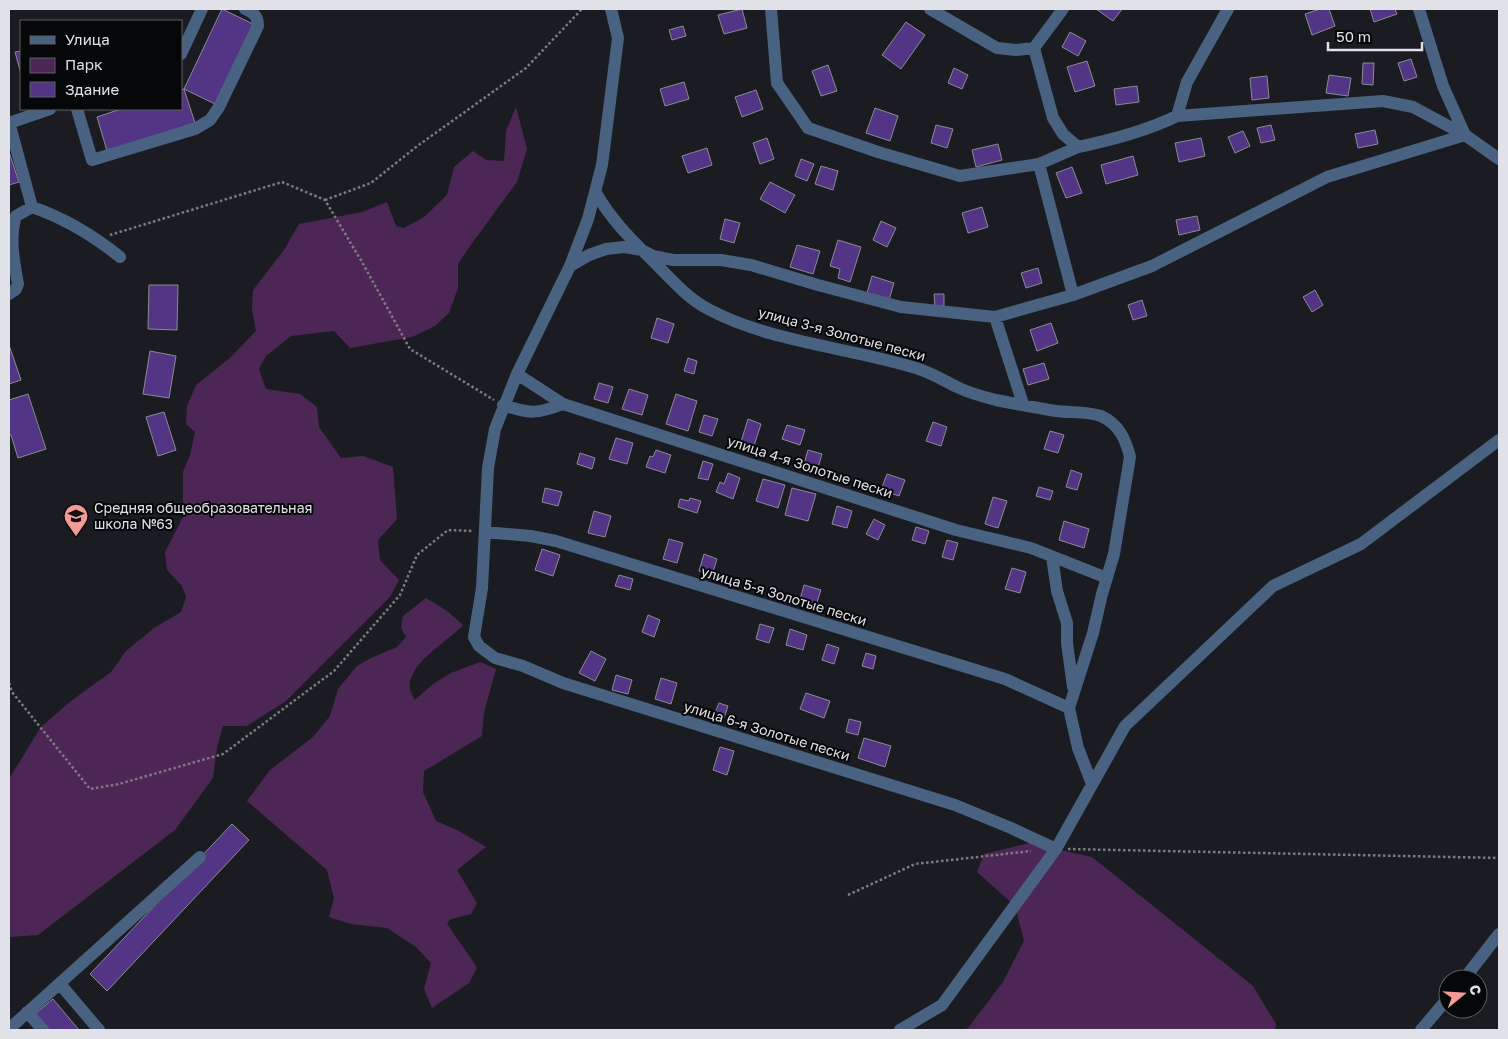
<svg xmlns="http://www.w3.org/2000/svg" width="1508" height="1039" viewBox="0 0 1508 1039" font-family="'Golos Text',sans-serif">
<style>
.green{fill:#4c2756}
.building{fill:#533585;stroke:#8c8a92}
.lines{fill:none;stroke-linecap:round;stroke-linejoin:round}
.path{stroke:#7c7d82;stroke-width:2.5;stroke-dasharray:2.5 2.5;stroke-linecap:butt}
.minor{stroke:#4a6281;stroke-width:12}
.labels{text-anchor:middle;stroke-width:4;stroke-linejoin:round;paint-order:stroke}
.street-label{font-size:14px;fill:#e1e2e7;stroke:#060709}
.poi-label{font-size:14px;fill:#e1e2e7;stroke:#060709;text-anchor:start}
</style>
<rect width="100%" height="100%" fill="#1b1c22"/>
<path class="green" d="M516,107L527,149L517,182L470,246L458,264V288L449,313L435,326L412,337L350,348L334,331L291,336L266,356L259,369L266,389L300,394L317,407L319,427L341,458L363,456L393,467L397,519L378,540L380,560L399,580L390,597L286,701L247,726H223L217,747L213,778L175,830L38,935L9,937V779L41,727L71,701L111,672L126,651L154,628L181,612L186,597L182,586L167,570L165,552L183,517V472L190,455L195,432L186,424L187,406L196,385L230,358L256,331L252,310L253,290L284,250L299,224L362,212L387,202L396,226L404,228L424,217L447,195L454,167L473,151L486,160L504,161L506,131Z
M426,598L447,611L463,625C449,641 406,664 410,689C411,693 413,697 415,700L433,684L451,673L480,662L496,669L484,712L482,736L424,771L423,792L436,821L459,831L486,847L457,870L477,903L471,914L451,919L447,923C456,939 468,952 477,968L469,983L432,1008L424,989L431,963L416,947L387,928L351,924L329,917L334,898L327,870L247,801L270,770L313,737L330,716L338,689L357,666L371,658L397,647L406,637L401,628L403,616Z
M1029,843L1092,857L1253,986L1276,1024L1275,1030H964L968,1028L1003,982L1024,941L1015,906L977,872L984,854Z"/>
<path class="building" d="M222,9L253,24L215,104L184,89Z
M742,9L747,28L724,34L718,15Z
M1096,9H1122L1113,21Z
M1320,9H1329L1335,26L1312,35L1305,14Z
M1370,9H1395L1397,14L1374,22Z
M906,22L925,35L901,69L882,55Z
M683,26L686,36L672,40L669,30Z
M1070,32L1086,41L1078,56L1062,47Z
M21,51V74L15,52Z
M1411,59L1417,77L1404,81L1398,63Z
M1087,61L1095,86L1075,92L1067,67Z
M1363,63H1374L1373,85L1362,84Z
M828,65L837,91L821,96L812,71Z
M954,68L968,75L962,89L948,83Z
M1329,75L1351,78L1348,96L1326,93Z
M1267,76L1269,98L1252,100L1250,78Z
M684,82L689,99L665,106L660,89Z
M1137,86L1139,102L1116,105L1114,89Z
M184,89L195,123L107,151L97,117L121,109H181V90Z
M756,90L763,109L742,117L735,97Z
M875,108L898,116L890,141L866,133Z
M936,125L953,129L947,148L931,143Z
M1271,125L1275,140L1261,143L1257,128Z
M1375,130L1378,144L1358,148L1355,134Z
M1243,131L1250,146L1235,153L1228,137Z
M767,138L774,159L760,164L753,143Z
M1201,138L1205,156L1179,162L1175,143Z
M998,144L1002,160L976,167L972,150Z
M707,148L712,165L688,173L682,156Z
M9,152L19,182L9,185Z
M1133,156L1138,175L1106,184L1101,165Z
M801,159L814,164L807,181L795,176Z
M821,166L838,171L833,190L815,184Z
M1072,167L1082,193L1066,198L1056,173Z
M770,182L795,195L785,213L760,199Z
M982,207L988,227L968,233L962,213Z
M1197,216L1200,230L1179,235L1176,220Z
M725,219L740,223L734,243L720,239Z
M881,221L896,228L887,247L873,240Z
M838,240L861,247L850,282L838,278L840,269L830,266Z
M797,245L820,251L813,274L790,267Z
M1038,268L1042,283L1026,288L1021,273Z
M872,276L894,283L889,300L867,293Z
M149,285H178L177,330L148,329Z
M1315,290L1323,305L1312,312L1303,297Z
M934,294H944V306H935Z
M1142,300L1147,316L1133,320L1128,305Z
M657,318L674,324L668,343L651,338Z
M1051,323L1058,343L1037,351L1030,330Z
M9,345L21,380L9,384Z
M150,351L176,356L169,398L143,394Z
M688,358L697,361L694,374L684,371Z
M1044,363L1049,379L1028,385L1023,369Z
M599,383L613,387L608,403L594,399Z
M629,389L648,395L642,415L622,409Z
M28,394L46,449L18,458L11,435H9V400Z
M676,394L697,401L688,431L666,424Z
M164,412L176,450L158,456L146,417Z
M704,415L718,419L712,436L699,432Z
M748,419L761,424L753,449L740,445Z
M933,422L947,427L941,446L926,441Z
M787,425L805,430L800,445L782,439Z
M1050,431L1064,435L1058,453L1044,449Z
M616,438L633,443L627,464L609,459Z
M656,450L671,455L665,473L646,467L650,456L653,457Z
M808,450L822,454L817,471L803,467Z
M580,453L595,458L592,469L577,464Z
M703,461L713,464L708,480L698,478Z
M1071,470L1082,474L1077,490L1066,487Z
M728,473L740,478L733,499L716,492L720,482L724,484Z
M887,474L905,480L899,496L881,490Z
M763,479L785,485L778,508L756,501Z
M1039,487L1053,491L1050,500L1036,496Z
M545,488L562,492L558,506L542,502Z
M792,488L816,494L808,521L785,515Z
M993,497L1007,501L998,528L985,524Z
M690,498L701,501L697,513L678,507L680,499L689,501Z
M837,506L852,511L847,528L832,524Z
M594,511L611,516L605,537L588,533Z
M874,519L885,525L878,540L866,534Z
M1064,521L1089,529L1084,548L1059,540Z
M916,527L929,531L925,544L912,540Z
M669,539L683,543L677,563L663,559Z
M947,540L958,543L953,560L942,557Z
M542,549L560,555L553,576L535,570Z
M704,554L717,559L712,575L699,571Z
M1012,568L1026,572L1020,593L1005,589Z
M619,575L633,579L630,590L615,586Z
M804,585L821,590L815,608L799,603Z
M648,615L660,620L654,637L642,632Z
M760,624L774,628L769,643L756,639Z
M790,629L807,635L803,650L786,645Z
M827,644L839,648L834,664L822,660Z
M591,651L606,659L595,681L579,673Z
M866,653L876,656L873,669L862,666Z
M616,675L632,680L628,694L612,690Z
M661,678L677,683L671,704L655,699Z
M806,693L830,701L824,718L800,709Z
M719,703L728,706L724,718L714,715Z
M849,719L861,722L858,735L846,732Z
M864,738L891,746L885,767L858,758Z
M720,747L734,751L727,775L713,770Z
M232,824L249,840L107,991L90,974Z
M53,999L79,1030H48L35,1014Z"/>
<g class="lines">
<path class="path" d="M325,200L371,183L416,147L526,68L582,9
M110,235L282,182L325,200L362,262L410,349L494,400
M9,683L12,692L90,789L119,784L223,754L334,671L400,595L417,555L448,530L472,531
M1068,849L1499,858
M848,895L915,864L1031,851"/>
<path class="minor" d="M771,9L777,83L808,128L878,152L960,176L1039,164L1078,147
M930,9L997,48L1016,50L1034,48L1063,9
M1419,9L1443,86L1465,135
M1034,48L1053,118L1063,134L1078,147C1112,140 1146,131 1177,116L1187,82L1228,9
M181,54L202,9
M77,109L92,160L195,129L210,120L219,107L258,26C258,16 254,13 245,9
M1177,116L1383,101L1413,107L1465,135L1499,159
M9,122L32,207L16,216C9,239 14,261 18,284L16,289L9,294
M9,123L50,109
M1039,164L1073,295
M596,193C612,221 632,240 654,262C671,279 687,298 708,309C772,343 848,347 916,368C930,372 943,380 957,387C969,393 984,397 996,400C1016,404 1036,408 1056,411C1071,413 1087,411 1101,416C1119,424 1126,440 1130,457L1114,554L1102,594L1093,633L1069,708L1078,748L1092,784
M32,207C64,218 94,236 120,257
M570,266L588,219L602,165L618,38L611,9
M995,317L1023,404
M517,374L563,404
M503,405C530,414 537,414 563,404L956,530L1031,548L1107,578
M485,532L531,536L556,541L1005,679L1069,708
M1052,557L1057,591L1067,623V643L1073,687
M1056,849L1011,828L955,805L563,683L523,666L495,658L479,646L474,637L482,588L488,468L495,429L517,374L570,266L589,255L606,249L624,247L642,250L653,256L673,260H721L751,265L818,285L901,307L995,317L1073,295L1152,266L1327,177L1465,135
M1464,979L1499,934
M60,984L99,1030
M27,1012L43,1030
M9,1029L200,857
M900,1030L942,1005L1056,849L1125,726L1273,586L1361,544L1499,440
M1421,1030L1448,998"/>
</g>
<defs>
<symbol id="school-pin" viewBox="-11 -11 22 30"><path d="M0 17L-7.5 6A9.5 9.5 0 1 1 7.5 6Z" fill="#f59b96" stroke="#060709"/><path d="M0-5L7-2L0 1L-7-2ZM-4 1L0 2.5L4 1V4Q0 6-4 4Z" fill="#111"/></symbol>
</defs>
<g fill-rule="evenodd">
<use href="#school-pin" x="62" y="502" width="28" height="38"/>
</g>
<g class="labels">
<g class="street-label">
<text transform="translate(842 334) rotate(15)" y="5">улица 3-я Золотые пески</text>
<text transform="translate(810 467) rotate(18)" y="5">улица 4-я Золотые пески</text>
<text transform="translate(784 596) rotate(17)" y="5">улица 5-я Золотые пески</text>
<text transform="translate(767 731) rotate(17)" y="5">улица 6-я Золотые пески</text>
</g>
<g class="poi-label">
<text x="94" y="513">Средняя общеобразовательная<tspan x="94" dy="16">школа №63</tspan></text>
</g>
</g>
<rect width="1508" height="1039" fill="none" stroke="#e1e2e7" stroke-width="20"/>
<rect x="20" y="20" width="162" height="90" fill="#060709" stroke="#5e5f62"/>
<rect x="30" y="36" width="25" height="8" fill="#4a6281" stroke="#5e5f62"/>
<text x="65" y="45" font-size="15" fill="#e1e2e7">Улица</text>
<rect x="30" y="58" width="25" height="15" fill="#4c2756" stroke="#5e5f62"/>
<text x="65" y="70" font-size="15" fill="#e1e2e7">Парк</text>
<rect x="30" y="82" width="25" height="15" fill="#533585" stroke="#5e5f62"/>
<text x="65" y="95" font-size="15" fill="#e1e2e7">Здание</text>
<g transform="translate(1463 994) rotate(72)"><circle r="24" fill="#060709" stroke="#5e5f62"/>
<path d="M0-4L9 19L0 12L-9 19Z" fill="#f59b96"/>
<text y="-8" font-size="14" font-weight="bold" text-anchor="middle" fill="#e1e2e7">С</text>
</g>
<path d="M1328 42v8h94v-8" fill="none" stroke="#e1e2e7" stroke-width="2.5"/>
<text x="1336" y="42" font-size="15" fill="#e1e2e7" stroke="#060709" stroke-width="4" paint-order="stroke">50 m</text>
</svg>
